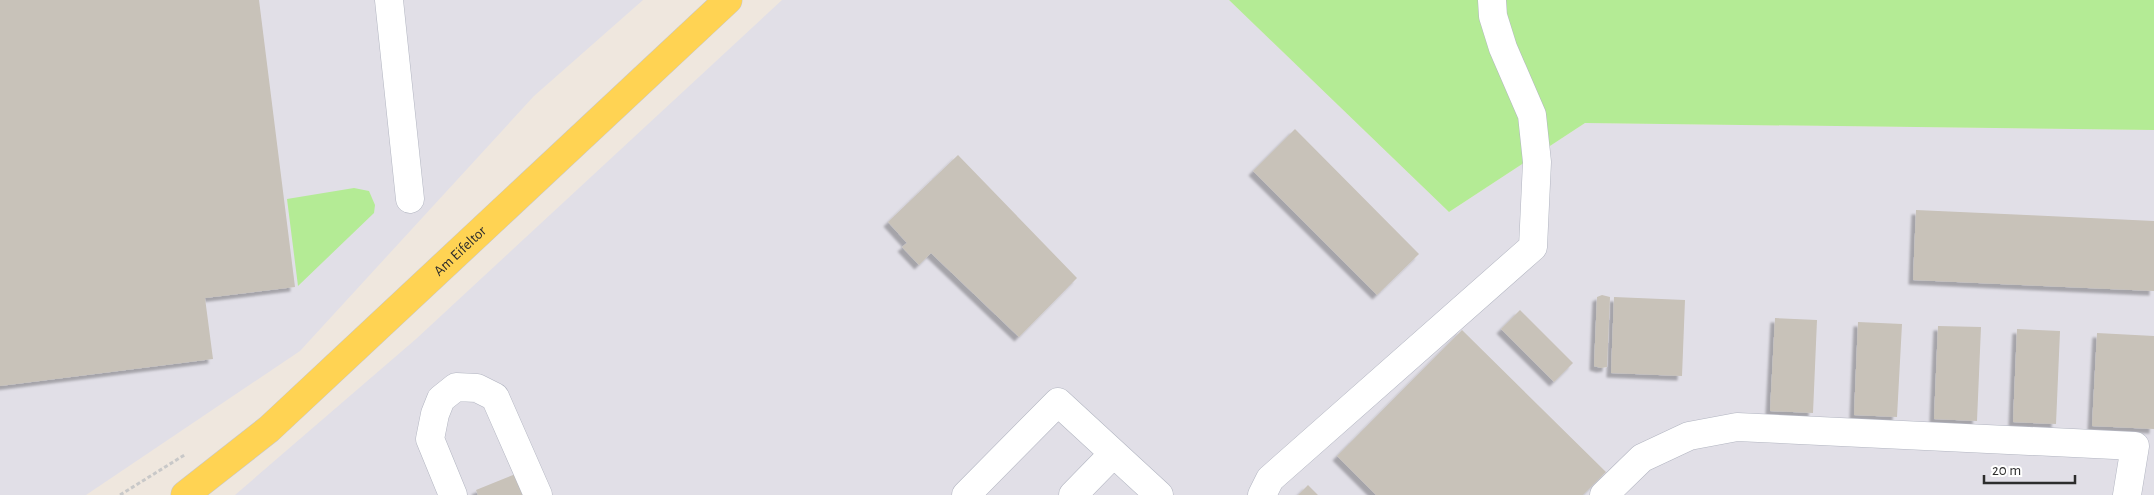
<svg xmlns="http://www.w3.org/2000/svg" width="2154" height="495" viewBox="0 0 2154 495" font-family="'Alegreya Sans',sans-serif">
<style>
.industrial{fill:#e1dfe7}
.green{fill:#b4eb95}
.building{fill:#c8c2b9;filter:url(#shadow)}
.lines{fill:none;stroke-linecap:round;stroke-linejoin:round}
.minor-casing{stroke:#b2b5c1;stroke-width:29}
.major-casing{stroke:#c8c8c8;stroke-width:29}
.path{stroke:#c8c8c8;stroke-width:3;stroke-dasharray:4 2.5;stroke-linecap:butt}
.minor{stroke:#fff;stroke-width:28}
.major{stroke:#ffd353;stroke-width:28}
.labels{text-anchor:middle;stroke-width:4;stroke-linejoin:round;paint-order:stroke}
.street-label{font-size:15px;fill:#2d2d2d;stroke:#fff}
</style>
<defs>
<filter id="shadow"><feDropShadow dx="-4.5" dy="4.5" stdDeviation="1" flood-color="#0004"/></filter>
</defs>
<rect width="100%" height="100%" fill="#efe7de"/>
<path class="industrial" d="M0,0H643L534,96L300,351L86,495H0Z
M782,0H1229L1449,212L1585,123L2154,130V495H235L416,339Z"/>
<path class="green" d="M1229,0H2154V130L1585,123L1449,212Z
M354,188L369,191L375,205L374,213L298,286L287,199Z"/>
<path class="building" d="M0,0H259L295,287L205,298L213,359L0,386Z
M1295,129L1419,254L1377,295L1253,171Z
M958,155L1077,278L1019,337L931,253L919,265L902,247L907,243L888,222Z
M1916,210L2154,221V291L1913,280Z
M1602,295L1610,297L1607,367L1601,368L1594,366L1597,297Z
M1614,297L1685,300L1682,376L1611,373Z
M1520,310L1573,363L1554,382L1501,329Z
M1775,318L1817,320L1813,413L1770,411Z
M1858,322L1902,324L1897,417L1854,415Z
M1938,326L1981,327L1977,421L1934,419Z
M2017,329L2060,331L2056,424L2013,422Z
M1462,330L1606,472L1583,495H1376L1337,456Z
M2097,333L2154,336V429L2092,426Z
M518,473L527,495H478L476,490Z
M1308,485L1318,495H1298Z"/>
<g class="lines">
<defs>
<path id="minor" d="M389,0L410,199
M453,495L430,439L435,414L441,399L456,387L477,388L495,397L538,495
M966,495L1058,402L1159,495
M1073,495L1113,454
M1262,495L1270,479L1533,247L1537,162L1532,115L1503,48L1493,16L1492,0
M1604,495L1642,458L1689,436L1737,427L2135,446L2127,495"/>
<g id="major">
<path id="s1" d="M185,495L269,429L728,0"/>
</g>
</defs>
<use href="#minor" class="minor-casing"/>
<use href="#major" class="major-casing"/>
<path class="path" d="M120,495L186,454"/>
<use href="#minor" class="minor"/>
<use href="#major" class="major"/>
</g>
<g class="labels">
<g class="street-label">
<text dy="5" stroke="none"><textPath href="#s1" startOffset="368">Am Eifeltor</textPath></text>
</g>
</g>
<path d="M1984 475v8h91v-8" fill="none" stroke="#2d2d2d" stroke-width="2.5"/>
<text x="1992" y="475" font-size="15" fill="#2d2d2d" stroke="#ffffff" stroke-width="4" paint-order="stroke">20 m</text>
</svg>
